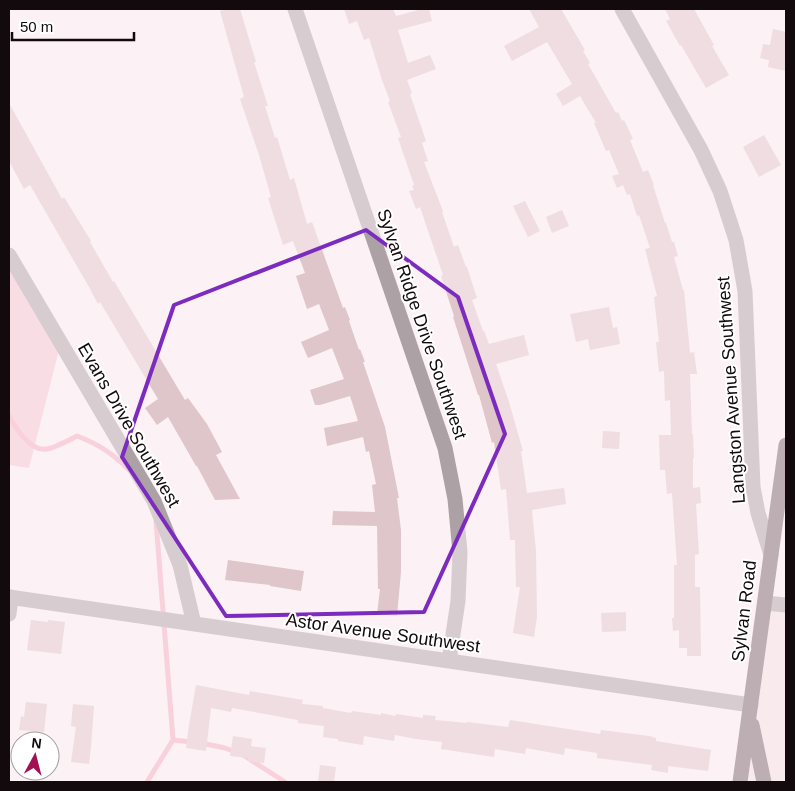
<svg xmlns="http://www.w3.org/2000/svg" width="795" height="791" viewBox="0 0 795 791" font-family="Arial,sans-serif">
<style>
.built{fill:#f6e2e7}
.green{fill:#f7c6d2}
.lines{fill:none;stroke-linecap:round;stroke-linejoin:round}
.stream{stroke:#f7abbf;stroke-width:5}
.building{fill:#dfc6cb}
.minor{stroke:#aca1a4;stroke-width:15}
.major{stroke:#705d62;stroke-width:15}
.marked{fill:none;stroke:#7b2cbf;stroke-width:4;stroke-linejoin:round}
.labels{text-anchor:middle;stroke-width:4;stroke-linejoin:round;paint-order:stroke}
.street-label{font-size:18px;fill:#120a0c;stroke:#fff}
</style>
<rect width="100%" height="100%" fill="#fcf1f4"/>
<path class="built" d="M758,601L786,605V782H737Z"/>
<path class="green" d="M9,256L61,342L29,468L9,465Z"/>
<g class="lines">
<path class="stream" d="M9,416C16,428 30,452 47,449C55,448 69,440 77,436C98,444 112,453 128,469
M173,740L192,742
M201,743L225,748L243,755L285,782
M147,782L173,740L156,521"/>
</g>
<path class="building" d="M227,9H240L256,62H254L268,106H265L275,138L277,137L290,180L294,178L307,224L312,222L343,308L345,307L350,320L349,321L359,350L360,349L365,362H363L385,427L399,498H397L401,530V572L397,616L377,614L380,589H378L377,526L332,525L333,511L375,512L372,485L376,484L369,451L366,452L363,437L327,446L324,428L358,421L350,396L320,405H315L310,390L344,379L332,348L308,358L301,342L329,330L319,304L307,309L296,276L305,273L293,241L283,245L268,198L271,197L259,155L240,99L244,97L220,11Z
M344,9H393L396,16L422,9H429L432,21L398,30L408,63L430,55L436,69L407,80L412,93L410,94L426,141L422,143L428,161L424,162L443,211L442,212L454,247L458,245L466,267H467L477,298L472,300L483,331H484L489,344L524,335L529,355L496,364L509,402L523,451H521L527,493L564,488L566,504L532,510L536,551L537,617L534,637L513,633L520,587H516L515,540H510L506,489L501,490L494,442L492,443L479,395H478L453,317L454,316L441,276L443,275L420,207L416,209L409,191L414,190L412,186L414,185L398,138L401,137L388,102L390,101L382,80L369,38L364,40L357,21L349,24Z
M529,9H561L585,50L583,51L590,63L588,64L616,113L618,112L622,121L624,120L633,139L630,140L643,172L648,170L654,185H653L665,223H666L672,242H674L678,256L674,257L683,290H684L690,353L694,352L697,374H690L692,434H693L694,458H693V488L700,487L701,503L696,504L699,554L695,555V587H700L701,656H687V648H679V630L673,631L672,618H674V565H677L675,536L672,493L667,494L665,470H660L659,435H671L670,400L665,401L664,371L659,372L656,342H659L654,297L657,296L645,249L650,248L639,215L637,216L630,194L627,195L623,185L617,188L612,176L619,174L609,150L606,151L594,123H596L580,96L563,106L556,94L572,84L547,42L512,61L504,46L539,27Z
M665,9H694L714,45L712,46L729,75L706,88L681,45L680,46L666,21L670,19Z
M773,29L786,32V71L768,67L769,60L760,58L763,44L770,45Z
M9,103L62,199L64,197L91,241L90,242L113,282L114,281L185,400L188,398L207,424L222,452L216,455L240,499L215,500L197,466H196L168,417L157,425L145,408L158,399L100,302L98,304L89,287L30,185L24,189L9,161Z
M764,135L781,165L759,177L743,147Z
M525,201L540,231L528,237L513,206Z
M562,210L569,226L552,233L546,217Z
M609,307L613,328L617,327L620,344L590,350L588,339L576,342L570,314Z
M603,431L620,432L619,449L602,448Z
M228,560L304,571L301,591L270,586V585L225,580Z
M626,612V631L602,632L601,613Z
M31,620L48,622V620L65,622L61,654L27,650Z
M196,685L249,695L250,691L303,700L302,704L323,706V708L351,713L352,711L381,715V713L395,716L396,714L423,718V715L436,716L435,720L467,723V722L508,727L510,720L600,734L601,730L649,736L656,738V741L711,750L708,771L668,766V773L651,770L652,765L597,758V753L565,748L564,755L526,748L525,754L495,749L494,757L441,749L442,742L416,739L395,735L394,741L364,736L363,745L338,741V739L323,737L324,726L298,723V720L232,708L231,712L211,708L206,751L186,748L189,725Z
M26,702L47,704L44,732L19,730L21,716L24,717Z
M73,704L94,706L91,747L89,764L71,762L76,727L71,726Z
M233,736L252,739L251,746L266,748L264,763L248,761L249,758L230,756Z
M320,765L336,767L334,782H318Z"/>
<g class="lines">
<path class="minor" d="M295,9L445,448L455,499L460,552L458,601L449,661
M622,9L701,150L720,191L736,240L745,291L753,487L758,513L771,555
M9,255L154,501L180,565L194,624
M9,597L751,705
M765,603L786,605
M9,614L11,597"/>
<path class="major" d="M752,725L764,782
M740,782L786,445"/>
</g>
<path d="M0 0H795V791H0ZM366,230L458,297L505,434L424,612L226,616L122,457L174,305Z" fill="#fcf1f4" fill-opacity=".55" fill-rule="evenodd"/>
<path class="marked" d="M366,230L458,297L505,434L424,612L226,616L122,457L174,305Z"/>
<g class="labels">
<g class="street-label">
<text transform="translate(422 324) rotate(71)" y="6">Sylvan Ridge Drive Southwest</text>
<text transform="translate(731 390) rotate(-94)" y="6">Langston Avenue Southwest</text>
<text transform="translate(129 425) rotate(60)" y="6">Evans Drive Southwest</text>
<text transform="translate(744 611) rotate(-83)" y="6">Sylvan Road</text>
<text transform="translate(383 633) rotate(8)" y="6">Astor Avenue Southwest</text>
</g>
</g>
<rect width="795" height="791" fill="none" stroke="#120a0c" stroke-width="20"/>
<g transform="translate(35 756) rotate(7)"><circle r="24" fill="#ffffff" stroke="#a09d9e"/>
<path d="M0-4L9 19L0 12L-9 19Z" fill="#a31052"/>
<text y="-8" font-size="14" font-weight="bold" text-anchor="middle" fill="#120a0c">N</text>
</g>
<path d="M12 32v8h122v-8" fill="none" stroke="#120a0c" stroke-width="2.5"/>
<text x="20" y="32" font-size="15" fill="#120a0c" stroke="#ffffff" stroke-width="4" paint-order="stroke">50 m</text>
</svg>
